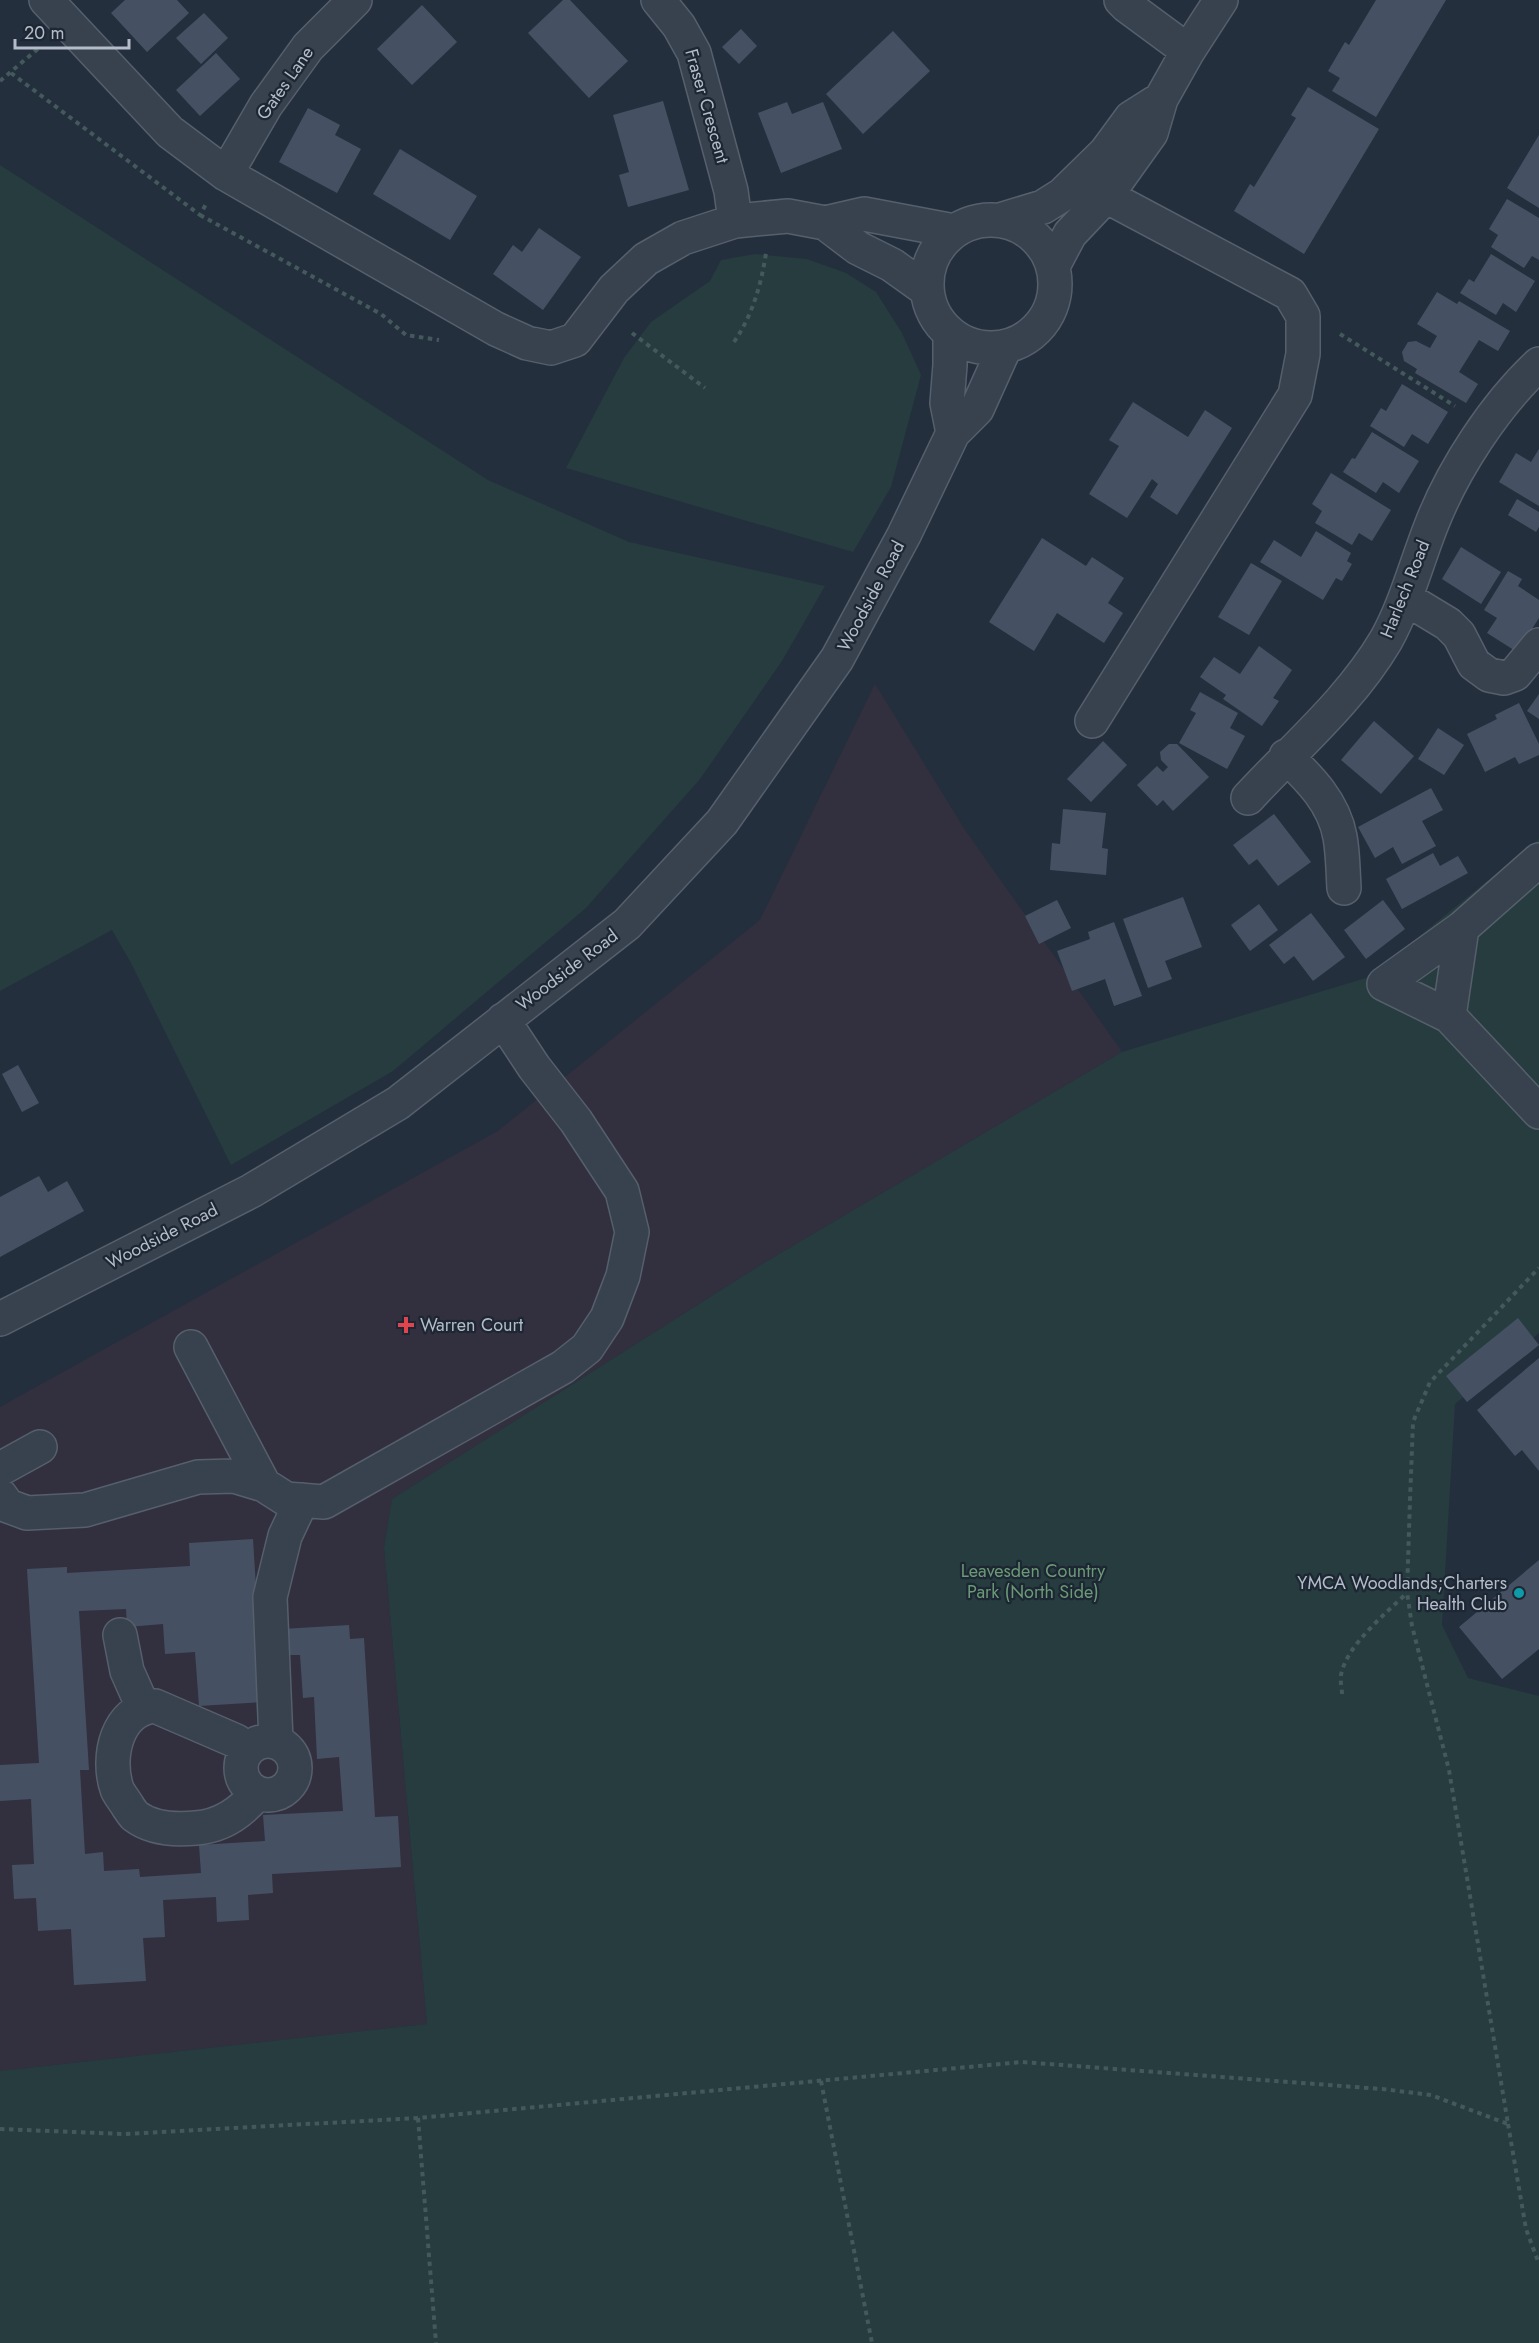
<svg xmlns="http://www.w3.org/2000/svg" width="1539" height="2343" viewBox="0 0 1539 2343" font-family="Jost,sans-serif">
<style>
.medical{fill:#32303f}
.green{fill:#263c3f}
.building{fill:#455162}
.lines{fill:none;stroke-linecap:round;stroke-linejoin:round}
.minor-casing{stroke:#565f6c;stroke-width:36}
.path{stroke:#44595c;stroke-width:4;stroke-dasharray:4.5 4.5;stroke-linecap:butt}
.minor{stroke:#38414e;stroke-width:33}
.health-dot{fill:#e0444e;stroke:#1d2633;stroke-width:2}
.culture-dot{fill:#0f9aa8;stroke:#1d2633;stroke-width:2}
.labels{text-anchor:middle;stroke-width:4.5;stroke-linejoin:round;paint-order:stroke}
.street-label{font-size:18px;fill:#b4bcc9;stroke:#1d2633}
.poi-label{font-size:18px;fill:#b4bcc9;stroke:#1d2633;text-anchor:start}
.park-label{font-size:18px;fill:#6b9a76;stroke:#1d2633}
</style>
<rect width="100%" height="100%" fill="#242f3e"/>
<path class="medical" d="M875,684L965,830L1122,1052L762,1264L392,1499L384,1547L427,2024L0,2071V1407L498,1131L760,920Z"/>
<path class="green" d="M0,165L488,480L629,542L825,586L782,661L700,779L586,908L393,1071L231,1165L131,963L112,930L0,991Z
M755,254L807,259L846,273L876,292L902,333L921,375L891,487L853,552L566,468L624,358L651,322L710,281L721,260Z
M1539,839V1333L1455,1404L1442,1625L1468,1678L1539,1696V2343H0V2071L427,2024L384,1547L392,1499L762,1264L1122,1052L1369,977Z"/>
<path class="building" d="M125,0H177L189,13L147,52L111,13Z
M563,0H570L628,61L589,98L528,33Z
M1376,0H1446L1376,117L1332,91L1340,78L1328,71L1345,42L1349,45Z
M422,5L457,42L412,85L377,49Z
M204,13L228,38L201,64L176,38Z
M741,29L757,46L739,64L722,47Z
M893,31L930,71L863,134L826,94Z
M216,53L240,79L200,116L176,90Z
M1308,87L1379,129L1304,254L1234,211L1250,184L1254,187L1296,118L1291,115Z
M663,101L689,190L628,207L619,175L629,172L613,115Z
M787,102L792,114L823,102L842,149L781,173L758,113Z
M308,108L340,125L335,135L361,149L337,193L279,162Z
M1539,135V208L1507,188Z
M400,149L477,196L450,240L373,194Z
M1507,199L1539,218V260L1532,256L1524,268L1491,247L1498,235L1489,229Z
M539,228L581,257L543,310L493,274L513,245L522,252Z
M1491,254L1535,281L1516,312L1503,303L1496,315L1460,293L1469,279L1474,282Z
M1437,292L1457,304L1459,301L1510,331L1498,351L1479,340L1459,372L1478,384L1466,403L1415,373L1417,369L1404,361L1402,352L1408,342L1416,341L1430,348L1437,336L1417,324Z
M1402,384L1448,412L1428,444L1412,434L1404,447L1370,426L1381,408L1386,411Z
M1133,402L1188,437L1205,410L1232,428L1177,515L1150,497L1158,484L1152,479L1127,518L1089,494L1119,446L1109,440Z
M1372,432L1419,461L1399,493L1383,482L1376,493L1343,472L1352,458L1355,459Z
M1539,449V506L1499,482L1516,453L1531,462Z
M1331,473L1391,510L1372,541L1359,533L1352,545L1315,523L1322,511L1312,504Z
M1517,499L1539,512V527L1536,532L1508,515Z
M1316,531L1351,553L1347,561L1352,564L1342,581L1336,578L1323,600L1260,562L1274,540L1301,557Z
M1042,538L1086,566L1092,557L1124,578L1108,603L1123,613L1104,643L1057,613L1034,651L989,622Z
M1461,547L1501,572L1481,604L1442,579Z
M1251,563L1282,581L1249,635L1218,617Z
M1508,571L1522,579L1518,586L1539,600V618L1517,652L1487,633L1497,618L1484,610Z
M1259,646L1292,670L1273,698L1279,701L1262,726L1223,699L1226,695L1200,677L1214,657L1240,674Z
M1200,692L1238,713L1230,728L1245,736L1227,769L1179,743L1196,713L1190,710Z
M1539,694V719L1527,711Z
M1519,703L1539,744V755L1519,764L1515,757L1485,772L1467,734L1497,719L1495,715Z
M1374,721L1414,756L1381,794L1341,760Z
M1438,728L1464,745L1444,775L1418,759Z
M1103,741L1127,765L1091,802L1067,779Z
M1169,744H1177L1209,777L1173,811L1163,800L1157,806L1137,785L1157,766L1163,772L1168,767L1161,760L1160,752Z
M1431,788L1443,810L1422,821L1436,846L1402,864L1393,847L1375,858L1358,827Z
M1063,809L1106,813L1102,848L1108,849L1106,875L1050,870L1052,843L1060,844Z
M1274,814L1311,862L1278,886L1257,859L1249,865L1233,845Z
M1433,853L1440,866L1458,856L1468,873L1402,909L1386,879Z
M1183,897L1202,947L1165,961L1172,979L1148,988L1123,919Z
M1057,900L1071,928L1039,944L1025,916Z
M1383,900L1405,929L1366,959L1344,930Z
M1259,904L1278,930L1250,951L1231,925Z
M1311,913L1345,957L1313,981L1294,956L1284,964L1269,945Z
M1114,922L1142,996L1114,1006L1105,979L1072,991L1057,951L1090,939L1088,932Z
M18,1065L39,1103L22,1112L2,1074Z
M39,1176L48,1192L67,1181L84,1211L0,1257V1197Z
M1518,1318L1539,1345L1467,1402L1446,1376Z
M1539,1358V1471L1522,1450L1515,1456L1477,1410Z
M253,1539L263,1702L199,1706L195,1652L165,1654L163,1624L127,1627L126,1609L79,1611L89,1770H80L85,1854L103,1852L104,1871L139,1869L140,1877L201,1873L199,1845L265,1841L263,1815L343,1811L339,1757L317,1759L314,1697L303,1698L300,1655H284L282,1629L349,1625L350,1639L364,1638L375,1817L398,1816L401,1867L272,1874L273,1893L248,1895L249,1920L217,1922L216,1897L163,1900L165,1937L143,1938L146,1981L74,1985L71,1929L38,1931L36,1898L14,1899L12,1865L34,1864L31,1799L0,1801V1765L39,1763L27,1569L67,1567V1573L190,1566L189,1543Z
M1539,1560V1649L1502,1679L1459,1627Z"/>
<g class="lines">
<defs>
<path id="minor" d="M46,0L170,132L226,174L496,329L527,343L551,348L575,340L614,289L646,259L683,238L735,221L788,216L825,223L864,214L954,231
M658,0L679,26L694,53L731,191L735,221
M1121,0L1127,6L1188,51
M226,174L266,105L308,47L355,0
M1000,220L1043,207L1062,195L1106,152L1131,118L1161,99
M927 284a64 64 0 1 1 128 0a64 64 0 1 1-128 0Z
M825,223L858,248L892,265L927,290
M1053,266L1070,234L1106,196L1151,133L1161,99L1188,51L1221,0
M950,334V365L947,403L953,433
M1405,598L1448,624L1459,635L1474,664L1489,675L1504,678L1515,674L1539,645
M1092,721L1295,395L1303,354V316L1290,294L1106,196
M1286,756C1310,779 1334,803 1340,837C1343,853 1343,872 1344,888
M1248,798C1295,747 1350,701 1386,640C1406,604 1416,564 1431,526C1453,469 1495,405 1539,364
M1539,860L1462,928L1449,1016L1539,1112
M1449,1016L1384,984L1462,928
M0,1319L251,1191L398,1103L627,924L722,822L837,659L904,535L953,433L977,409L1005,347
M191,1347L264,1485L286,1499L324,1502L563,1367L587,1348L607,1318L623,1276L632,1232L622,1191L576,1121L534,1067L503,1020
M0,1469L40,1447
M0,1495L8,1506L27,1513L85,1510L198,1477L234,1476L264,1485
M120,1635L127,1671L143,1707
M276,1741L270,1597L285,1536L302,1500
M241 1768a27 27 0 1 1 54 0a27 27 0 1 1-54 0Z
M248,1749L236,1741L155,1706C117,1709 106,1757 117,1789C119,1794 124,1800 127,1805C129,1808 132,1813 135,1816C152,1829 175,1830 196,1828C222,1826 241,1813 257,1793"/>
</defs>
<use href="#minor" class="minor-casing"/>
<path class="path" d="M11,73L200,215L206,204
M0,81L40,47
M200,215L381,314L406,335L439,340
M632,333L705,388
M1340,334L1455,406
M734,342C753,314 761,285 766,253
M1342,1694C1342,1688 1340,1681 1341,1675C1346,1646 1386,1613 1407,1593
M821,2081L872,2343
M418,2118L436,2343
M1508,2124L1526,2229L1539,2264
M0,2129L124,2134L418,2118L1022,2062L1382,2089L1431,2095L1508,2124L1449,1770L1412,1626L1407,1592L1410,1500L1413,1422L1430,1382L1539,1268"/>
<use href="#minor" class="minor"/>
</g>
<path class="health-dot" d="M403 1316h6v6h6v6h-6v6h-6v-6h-6v-6h6z"/>
<circle class="culture-dot" cx="1519" cy="1593" r="6"/>
<g class="labels">
<g class="street-label">
<text transform="translate(285 83) rotate(-55)" y="6">Gates Lane</text>
<text transform="translate(707 106) rotate(74)" y="6">Fraser Crescent</text>
<text transform="translate(1405 589) rotate(-68)" y="6">Harlech Road</text>
<text transform="translate(871 596) rotate(-62)" y="6">Woodside Road</text>
<text transform="translate(567 970) rotate(-37)" y="6">Woodside Road</text>
<text transform="translate(162 1236) rotate(-27)" y="6">Woodside Road</text>
</g>
<g class="poi-label">
<text x="420" y="1331">Warren Court</text>
<text x="1507" y="1589" text-anchor="end">YMCA Woodlands;Charters<tspan x="1507" dy="21">Health Club</tspan></text>
</g>
<g class="park-label">
<text x="1033" y="1577">Leavesden Country<tspan x="1033" dy="21">Park (North Side)</tspan></text>
</g>
</g>
<path d="M15 39v9h114v-9" fill="none" stroke="#b4bcc9" stroke-width="3"/>
<text x="24" y="39" font-size="18" fill="#b4bcc9" stroke="#1d2633" stroke-width="4.5" paint-order="stroke">20 m</text>
</svg>
